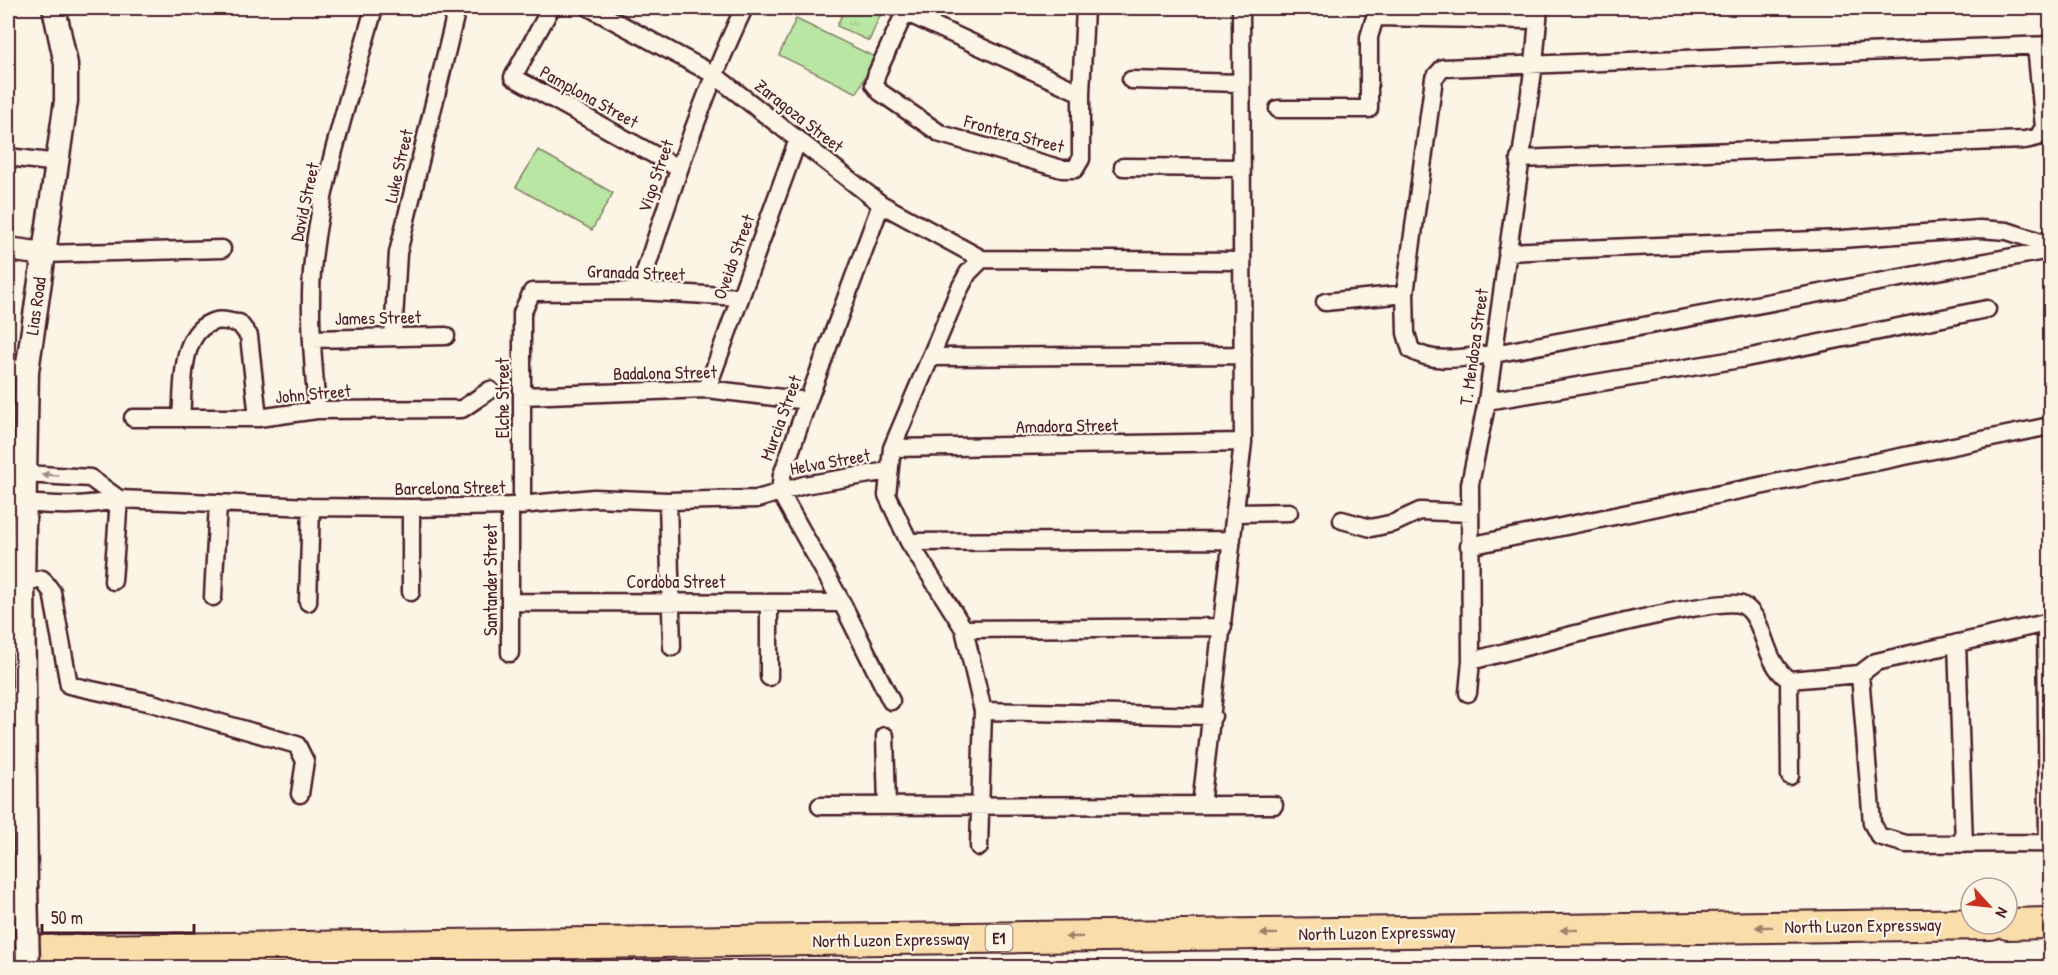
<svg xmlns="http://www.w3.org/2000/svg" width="2058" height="975" viewBox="0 0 2058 975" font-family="'Patrick Hand',sans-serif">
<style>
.park{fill:url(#park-tufts);stroke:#828267;stroke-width:1.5}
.pitch{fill:#bae6a3;stroke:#828267;stroke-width:1.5}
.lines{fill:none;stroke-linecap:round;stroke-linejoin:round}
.street-casing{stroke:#4a1f2b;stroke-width:21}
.secondary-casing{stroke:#4a1f2b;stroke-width:27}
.highway-casing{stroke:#4a1f2b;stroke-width:34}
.street{stroke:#fcf5e5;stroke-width:16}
.secondary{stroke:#fcf5e5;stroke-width:22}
.highway{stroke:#f9ddab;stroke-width:30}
.secondary-bridge-casing{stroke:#4a1f2b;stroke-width:27;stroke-linecap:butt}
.secondary-bridge{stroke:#fcf5e5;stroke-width:22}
.oneway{fill:#a38a88}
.oneway2{fill:#a27e6b}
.labels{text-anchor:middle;stroke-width:4.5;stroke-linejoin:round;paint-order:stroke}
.shield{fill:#fcf5e5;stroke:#7f5f63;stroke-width:1.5}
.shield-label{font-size:16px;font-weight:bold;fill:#4a1f2b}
.street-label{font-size:18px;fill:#4a1f2b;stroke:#fcf5e5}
</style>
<defs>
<pattern id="park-tufts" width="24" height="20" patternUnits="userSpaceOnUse" patternTransform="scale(1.5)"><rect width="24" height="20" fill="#bae6a3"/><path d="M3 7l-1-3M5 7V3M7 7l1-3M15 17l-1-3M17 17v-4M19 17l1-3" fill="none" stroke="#a1c58c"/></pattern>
</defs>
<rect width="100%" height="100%" fill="#fcf5e5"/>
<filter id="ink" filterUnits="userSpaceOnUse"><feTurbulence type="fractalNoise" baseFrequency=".0167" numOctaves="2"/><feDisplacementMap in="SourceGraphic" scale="12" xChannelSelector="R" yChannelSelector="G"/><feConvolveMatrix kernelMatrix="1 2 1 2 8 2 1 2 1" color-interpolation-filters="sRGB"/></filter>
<g filter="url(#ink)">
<path class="park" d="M845,8H875L882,11L869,41L837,26Z"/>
<path class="pitch" d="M796,19L875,57L857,93L779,55Z
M538,150L613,193L592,230L516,187Z"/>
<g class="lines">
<defs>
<path id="street" d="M551,8L513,77L678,168
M590,8L713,74L881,204L982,259
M896,8L1081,93
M905,12L877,73L874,84L880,92L941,134L1062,169H1075L1081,159V93L1085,8
M2050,45L1443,68L1434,78L1405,294L1406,333L1411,350C1436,365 1465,357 1494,354L2050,250
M1131,80L1240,83
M1278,109H1369V37L1375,17L1538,20
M8,157L58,163
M1519,159L2025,140L2038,137L2044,127L2036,46
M1123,167L1241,168
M881,204L808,401L782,475L780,492L842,603L891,701
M1507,252L1841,239L1980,229L2007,231L2050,245
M44,254L222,249
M639,291C670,194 701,99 744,8
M1325,302L1405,294
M393,336L398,253L457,8
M312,339L446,336
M931,357L1243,355
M8,367L27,371
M707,389L798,139
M522,396L707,389L808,401
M1487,401L1746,358L1987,309
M317,410C313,361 308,309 313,260C322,176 352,89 374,8
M133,418H258L317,410L462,409L490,390
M181,418C184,389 178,329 216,321C222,319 233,323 239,323L249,336L258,418
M892,448L1243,442
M8,501L25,474L90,478L119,499
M668,501L672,647
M25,503C58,506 86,507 119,499L311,507L411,508L510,506L594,498L668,501L757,499L804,485L888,471
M522,506V313L532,292L639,291L740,297
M1235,513L1289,512
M1342,520L1371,528L1394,523L1420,511L1470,513
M909,542L1232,540
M1469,546L2050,426
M113,581L119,499
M23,583L42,579L52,592L69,685L152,703L297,745L305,761L300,794
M411,592V508
M213,597L218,504
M308,602L311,507
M510,602L842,603
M2050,622L1876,662L1860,674L1872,823L1879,836L1906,844L2050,843
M2046,623L2048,843
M964,629L1223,627
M1957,643L1964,844
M510,653V506
M1471,661C1511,651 1717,594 1742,605C1766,616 1761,660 1789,680L1860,674
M769,677V603
M1789,680L1790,776
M1468,693L1471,661L1470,484L1487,401L1534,64L1539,8
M983,711L1213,716
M885,736L887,805
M1201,805L1243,442L1241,8
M820,806L1274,805
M979,847L983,711L964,629L909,542L887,495L892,448L959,290L968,273L982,259L1241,261"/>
<path id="secondary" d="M8,249L44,254
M26,886L23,583L27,371L66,101V64L54,8"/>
<path id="highway" d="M2007,924L2050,923
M8,951L1991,924"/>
</defs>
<use href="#street" class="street-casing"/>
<use href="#secondary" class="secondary-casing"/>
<use href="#highway" class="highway-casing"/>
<use href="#street" class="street"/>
<use href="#secondary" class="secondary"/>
<use href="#highway" class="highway"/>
<defs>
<path id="secondary-bridge" d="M26,886L28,968"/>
</defs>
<use href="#secondary-bridge" class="secondary-bridge-casing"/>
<use href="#secondary-bridge" class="secondary-bridge"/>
</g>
<defs><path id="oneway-solid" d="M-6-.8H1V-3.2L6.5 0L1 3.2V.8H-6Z" transform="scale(1.5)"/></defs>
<use class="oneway" href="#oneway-solid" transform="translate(50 475) rotate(-177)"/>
<g class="oneway2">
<use href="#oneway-solid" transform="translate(1764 927) rotate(179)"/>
<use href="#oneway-solid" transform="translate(1569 930) rotate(179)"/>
<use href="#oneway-solid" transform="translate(1269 934) rotate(179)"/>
<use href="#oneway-solid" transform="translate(1074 937) rotate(179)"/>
</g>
</g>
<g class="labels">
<rect class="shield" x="985.5" y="925" width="27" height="26" rx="4.5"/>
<g class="shield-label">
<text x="999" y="944">E1</text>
</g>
<g class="street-label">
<text transform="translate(589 97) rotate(29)" y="6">Pamplona Street</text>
<text transform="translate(799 116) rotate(38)" y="6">Zaragoza Street</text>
<text transform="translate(1014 134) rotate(15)" y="6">Frontera Street</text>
<text transform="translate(399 166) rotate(-77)" y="6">Luke Street</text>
<text transform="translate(656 176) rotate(-71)" y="6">Vigo Street</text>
<text transform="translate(305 202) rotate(-78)" y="6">David Street</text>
<text transform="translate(734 257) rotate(-70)" y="6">Oveido Street</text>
<text transform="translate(636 273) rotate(2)" y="6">Granada Street</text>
<text transform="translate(36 306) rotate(-82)" y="6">Lias Road</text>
<text transform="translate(378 318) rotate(-1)" y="6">James Street</text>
<text transform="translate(1474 347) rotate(-82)" y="6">T. Mendoza Street</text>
<text transform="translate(665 373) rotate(-1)" y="6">Badalona Street</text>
<text transform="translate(313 394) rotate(-5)" y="6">John Street</text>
<text transform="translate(503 398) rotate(-90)" y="6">Elche Street</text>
<text transform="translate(781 418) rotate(-70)" y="6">Murcia Street</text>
<text transform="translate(1067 426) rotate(-1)" y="6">Amadora Street</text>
<text transform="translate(830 462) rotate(-10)" y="6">Helva Street</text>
<text transform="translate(450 488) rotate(-1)" y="6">Barcelona Street</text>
<text transform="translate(491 580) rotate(-90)" y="6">Santander Street</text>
<text x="676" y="588">Cordoba Street</text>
<text transform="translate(1863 926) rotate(-1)" y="6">North Luzon Expressway</text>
<text transform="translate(1377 933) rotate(-1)" y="6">North Luzon Expressway</text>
<text transform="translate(891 940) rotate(-1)" y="6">North Luzon Expressway</text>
</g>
</g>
<rect width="2058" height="975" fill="none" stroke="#fcf5e5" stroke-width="30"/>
<rect x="15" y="15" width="2028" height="945" fill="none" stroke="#4a1f2b" stroke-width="2" filter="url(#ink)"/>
<g transform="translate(1989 906) rotate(117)"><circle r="28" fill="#fcf5e5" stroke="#b59f9b" stroke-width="1.5"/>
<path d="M0-4.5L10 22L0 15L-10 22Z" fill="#c8321e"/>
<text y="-9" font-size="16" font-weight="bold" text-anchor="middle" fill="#4a1f2b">N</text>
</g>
<path d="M42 924v9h152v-9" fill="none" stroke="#4a1f2b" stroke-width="3"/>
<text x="51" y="924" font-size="18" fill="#4a1f2b" stroke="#fcf5e5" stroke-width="4.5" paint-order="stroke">50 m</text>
</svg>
